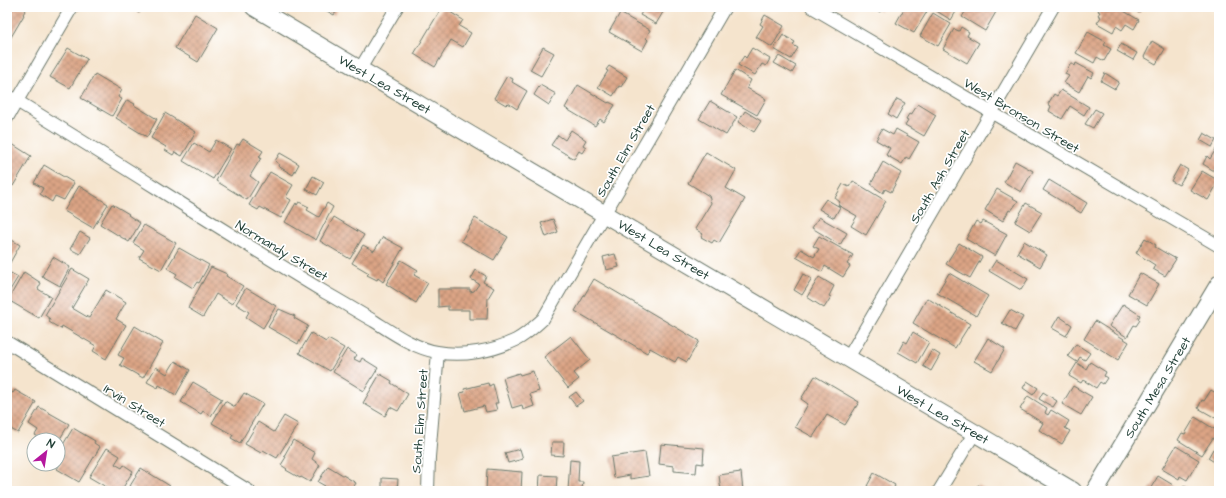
<svg xmlns="http://www.w3.org/2000/svg" width="1226" height="498" viewBox="0 0 1226 498" font-family="'Architects Daughter',sans-serif">
<style>
.building{fill:url(#building-cross-hatch)}
.lines{fill:none;stroke-linecap:round;stroke-linejoin:round}
.street-casing{stroke:#6a776a;stroke-width:14}
.secondary-casing{stroke:#6a776a;stroke-width:19}
.street{stroke:#fff;stroke-width:12}
.secondary{stroke:#fff;stroke-width:17}
.labels{text-anchor:middle;stroke-width:3.5;stroke-linejoin:round;paint-order:stroke}
.street-label{font-size:13px;fill:#1f3d34;stroke:#fff}
</style>
<defs>
<pattern id="building-cross-hatch" width="8" height="8" patternUnits="userSpaceOnUse"><rect width="8" height="8" fill="#dca485"/><path d="M0 0l8 8M0 8l8-8" fill="none" stroke="#b2876e"/></pattern>
</defs>
<rect width="100%" height="100%" fill="#fff"/>
<filter id="ink" filterUnits="userSpaceOnUse"><feTurbulence type="fractalNoise" baseFrequency=".025" numOctaves="2"/><feDisplacementMap in="SourceGraphic" scale="8" xChannelSelector="R" yChannelSelector="G"/><feConvolveMatrix kernelMatrix="1 2 1 2 8 2 1 2 1" color-interpolation-filters="sRGB"/></filter>
<filter id="wash" filterUnits="userSpaceOnUse"><feTurbulence type="fractalNoise" baseFrequency=".012" numOctaves="4" result="noise"/><feDisplacementMap in="SourceGraphic" scale="16" xChannelSelector="R" yChannelSelector="G"/><feGaussianBlur stdDeviation="0.9" result="paint"/><feColorMatrix in="noise" values="0 0 0 0 0 0 0 0 0 0 0 0 0 0 0 0 0 1.4 0 .05"/><feComposite in="paint" operator="in"/></filter>
<g filter="url(#wash)">
<rect width="100%" height="100%" fill="#f5e4cd"/>
<g id="blocks">
<path class="building" d="M7,7L27,8L23,14L24,15L7,44Z
M129,7H143L139,13Z
M320,7H339L334,15Z
M442,7L463,20L459,26L471,33L463,47L451,40L435,67L414,54Z
M645,7H666L656,24L640,15Z
M872,7H883L880,12Z
M905,7H924L928,10L914,33L896,23Z
M936,7H952L957,10L951,20L935,10Z
M968,7H988L996,12L985,31L962,17Z
M1100,7H1117L1139,20L1134,29L1126,24L1122,30L1116,26L1113,32L1097,23L1101,17L1098,15L1100,12L1098,11Z
M1130,7H1143L1139,13Z
M620,13L650,30L646,38L648,40L642,51L609,32Z
M933,13L951,24L938,46L920,36Z
M195,14L218,28L198,62L175,48Z
M765,15L784,26L772,47L756,37L763,26L760,24Z
M961,27L969,32L967,36L979,43L967,63L943,49L954,29L959,31Z
M1088,32L1106,42L1104,45L1111,49L1104,61L1097,57L1094,63L1076,53Z
M783,35L795,42L793,45L798,48L791,59L774,49Z
M1152,41L1165,49L1156,64L1144,57Z
M1121,44L1137,53L1133,60L1117,51Z
M543,47L554,53L541,76L530,70Z
M68,48L87,59L70,88L50,77Z
M752,48L770,59L766,66L762,64L755,75L738,65L744,56L746,58Z
M779,56L796,66L792,73L774,63Z
M1071,63L1075,66L1076,63L1094,73L1091,78L1088,76L1079,92L1064,83L1069,76L1065,74Z
M609,66L627,77L621,87L619,86L613,96L598,87L608,71L606,70Z
M735,70L751,80L747,88L766,99L757,115L721,95Z
M1105,73L1119,82L1115,89L1101,81Z
M95,74L122,90L118,97L122,99L112,116L81,98Z
M507,76L513,79L512,82L527,91L517,109L508,103L506,105L494,98Z
M540,85L556,94L549,105L534,95Z
M578,85L608,103L609,102L615,105L604,122L600,119L595,126L565,108Z
M1061,90L1089,107L1084,115L1070,106L1062,119L1049,111L1051,106L1048,104L1054,94L1057,96Z
M897,99L905,103L896,119L888,114Z
M127,100L135,104L134,105L157,119L147,137L116,118Z
M710,101L737,117L726,135L699,119Z
M918,104L936,115L924,136L905,125L908,120L906,119L909,114L911,115Z
M1095,109L1102,113L1093,128L1085,124Z
M745,111L761,121L754,132L738,122Z
M165,113L196,132L182,156L175,152L173,155L165,150L166,147L151,138Z
M882,129L893,135L896,129L919,142L909,159L906,157L902,164L886,155L890,148L876,140Z
M571,130L586,140L583,145L586,147L582,153L579,151L574,159L551,145L558,135L565,140Z
M1204,133L1216,140L1212,147L1200,140Z
M243,139L263,151L259,157L261,158L250,176L258,182L247,200L216,181L237,144L239,145Z
M216,140L231,149L213,179L183,161L194,143L209,152Z
M12,144L31,156L13,186L7,183V152Z
M1216,149L1219,151V174L1203,164L1207,156L1210,159Z
M706,152L736,170L726,188L745,199L719,243L714,240L712,243L701,237L703,234L695,229L711,203L709,196L688,183Z
M280,153L299,164L293,175L278,166L279,164L275,161Z
M1015,161L1033,171L1021,192L1004,182Z
M883,162L901,173L891,192L885,189L883,193L874,187V186L871,184Z
M44,165L74,183L64,200L55,196L52,202L40,194L43,188L34,183Z
M1180,165L1188,170L1179,185L1171,181Z
M1202,171L1219,181L1208,200L1190,190Z
M270,172L293,185L286,197L291,200L281,218L260,207L258,210L249,205L262,183H263Z
M313,176L324,182L317,195L306,189Z
M1049,180L1087,203L1081,213L1043,190Z
M853,181L886,201L866,235L851,226L857,216L838,205L840,202L835,198L843,184L849,187Z
M79,186L108,204L93,228L64,211Z
M997,189L1018,201L1011,211L1009,210L1003,221L985,210Z
M826,199L840,207L834,218L819,209Z
M299,202L309,207L307,210L319,217L327,203L333,207L316,240L285,222L296,203L297,205Z
M1026,203L1042,212L1030,231L1015,222Z
M112,204L129,214L128,215L140,223L129,242L100,224Z
M334,217L364,235L350,259L320,241Z
M819,217L847,233L840,245L812,228Z
M475,218L508,237L494,260L461,241Z
M553,219L558,232L546,237L541,223Z
M976,221L981,224L983,221L1007,234L995,256L966,239Z
M144,225L176,243L161,270L139,258L144,250L133,243Z
M80,232L90,238L80,254L70,249Z
M819,236L853,255L847,264L850,266L843,277L825,266L822,272L796,257L801,249L814,257L819,249L813,246Z
M7,237L20,245L7,268Z
M383,237L403,248L383,282L378,278L377,280L367,275L369,273L352,263L363,245L374,251Z
M1145,238L1156,245L1155,247L1176,259L1165,276L1153,269L1155,265L1136,253Z
M1024,241L1047,255L1040,267L1017,253Z
M959,243L982,257L970,278L946,264Z
M179,248L209,265L199,283L197,282L193,288L175,277L177,274L167,268Z
M615,254L619,267L606,270L603,257Z
M53,257L70,267L60,286L42,276Z
M401,260L418,270L414,275L428,283L416,303L386,284Z
M996,260L1028,279L1021,290L989,271Z
M211,267L227,274L226,276L243,286L232,304L216,294L203,317L188,308Z
M72,269L89,279L72,308L89,318L106,290L126,302L116,319L126,325L106,359L93,351L96,346L62,326L61,329L49,322L50,319L45,315Z
M476,270L486,276L483,282L494,288L488,298L487,319H469V310H448V306L438,307V289H470V292L474,291L479,284L471,279Z
M7,271L18,277L7,295Z
M24,272L41,283L38,289L51,297L39,318L8,300Z
M949,273L988,296L976,316L937,293Z
M1140,273L1159,284L1147,305L1128,294Z
M803,274L812,279L802,295L794,290Z
M819,277L834,286L829,296L831,297L824,308L807,297Z
M594,279L699,341L687,362L678,357L675,362L650,348L647,353L575,311Z
M246,288L276,306L263,328L246,317L249,312L236,304Z
M927,298L970,324L955,348L913,323Z
M1123,304L1140,315L1138,319L1140,320L1136,326L1134,325L1127,337L1109,326Z
M279,309L295,316L294,318L308,326L298,344L268,327Z
M1010,310L1023,317L1015,331L1002,323Z
M1059,316L1072,325L1066,336L1052,328Z
M1095,321L1129,342L1118,360L1084,339Z
M135,326L163,343L143,378L120,365L124,358L118,355Z
M913,332L929,342L917,363L898,352L904,341L907,343Z
M311,333L326,342L328,339L344,348L330,371L299,353Z
M571,336L590,360L574,373L579,379L568,388L544,357Z
M988,338L1005,349L992,371L974,361Z
M1076,344L1090,353L1085,360L1080,357L1077,362L1068,356Z
M347,349L357,355L354,359L360,362L362,358L378,368L364,391L333,372Z
M932,350L940,355L931,371L923,366Z
M175,361L190,370L176,395L159,385L158,388L147,382L156,367L167,374Z
M1090,362L1106,372L1104,376L1107,378L1103,384L1100,382L1096,388L1083,380L1081,383L1069,376L1077,363L1086,369Z
M533,371L539,391L530,394L534,406L523,410L522,405L512,408L503,378L519,373L520,375Z
M380,374L392,381L391,383L408,394L398,411L390,407L385,416L363,403Z
M815,376L859,402L845,425L827,415L813,437L795,427L808,404L801,399Z
M1027,381L1038,388L1033,395L1023,388Z
M193,382L222,399L211,416L203,411L201,414L181,402Z
M488,383L489,386L493,384L498,403H495L497,410L486,412L484,406L465,411L460,393L465,392L464,389Z
M1073,386L1092,397L1081,415L1062,404Z
M7,389L13,393L15,390L36,402L18,433L7,427Z
M1211,390L1219,395V420L1198,408L1202,400L1204,401Z
M576,392L583,401L576,406L569,397Z
M1043,392L1057,401L1053,407L1039,399Z
M244,393L263,404L240,443L231,438L233,435L212,423L225,401L235,407Z
M1028,396L1047,408L1045,413L1048,415L1051,410L1069,421L1065,428L1070,431L1062,444L1039,430L1043,423L1020,409Z
M39,407L69,424L58,442V440H43L35,435L38,430L29,424Z
M284,416L298,424L277,458L263,450L261,453L245,444L258,422L274,432Z
M1195,417L1219,432V442L1213,438L1202,455L1178,440L1182,433L1185,434Z
M73,428L95,441L94,443L100,447L79,482L57,469L61,462L58,460V453Z
M293,440L315,453L312,459L320,465L310,482L301,477L300,478L286,470L287,469L281,465L286,457L284,456Z
M552,442H564L563,456L551,455Z
M661,444L704,448L703,464L697,463L696,473L674,471V466L659,464Z
M1176,446L1199,460L1187,480L1180,476L1179,479L1162,469Z
M107,448L120,456L115,464L122,468L124,465L133,471L121,491H113L89,477Z
M520,449L523,459L508,463L505,453Z
M1213,449L1219,453V458L1216,463L1208,458Z
M645,452L649,476L630,479V475L614,478L611,457Z
M570,460L579,461L578,482H583L582,489L599,490V491H568Z
M328,466L356,483L351,491H322L325,486L318,482Z
M141,468L170,486L167,491H138L130,486Z
M487,469L522,472L521,491H486Z
M741,472L743,491H721L719,475Z
M874,473L895,485L894,487L896,488L894,491H876L867,486Z
M540,475L557,476L556,491H539Z
M1158,476L1173,485L1172,486L1175,488L1173,491H1149Z
M382,478L398,479L397,491H382Z
M978,485L989,491H975Z
M1184,486L1193,491H1181Z"/>
</g>
</g>
<g filter="url(#ink)">
<use href="#blocks" fill-opacity="0" stroke="#6a776a" stroke-width="1"/>
<g class="lines">
<defs>
<path id="street" d="M812,7L1219,246
M360,69L397,7
M7,95C114,160 218,228 326,293C342,302 358,312 374,321C393,333 414,348 437,352C463,357 493,351 516,340C526,335 534,327 543,319L725,7
M7,118L72,7
M7,342L249,491
M848,358L1053,7
M428,491L429,457L438,352
M939,491L975,432"/>
<path id="secondary" d="M254,7L1073,491
M1095,491L1219,284"/>
</defs>
<use href="#street" class="street-casing"/>
<use href="#secondary" class="secondary-casing"/>
<use href="#street" class="street"/>
<use href="#secondary" class="secondary"/>
</g>
</g>
<g class="labels">
<g class="street-label">
<text transform="translate(385 84) rotate(30)" y="5">West Lea Street</text>
<text transform="translate(1022 115) rotate(31)" y="5">West Bronson Street</text>
<text transform="translate(625 150) rotate(-60)" y="5">South Elm Street</text>
<text transform="translate(939 176) rotate(-60)" y="5">South Ash Street</text>
<text transform="translate(664 249) rotate(31)" y="5">West Lea Street</text>
<text transform="translate(282 250) rotate(31)" y="5">Normandy Street</text>
<text transform="translate(1157 387) rotate(-59)" y="5">South Mesa Street</text>
<text transform="translate(135 405) rotate(32)" y="5">Irvin Street</text>
<text transform="translate(943 414) rotate(30)" y="5">West Lea Street</text>
<text transform="translate(419 421) rotate(-86)" y="5">South Elm Street</text>
</g>
</g>
<rect width="1226" height="498" fill="none" stroke="#fff" stroke-width="24"/>
<g transform="translate(46 452) rotate(30)"><circle r="19" fill="#ffffff" stroke="#a5b1ae"/>
<path d="M0-3L7 15L0 10L-7 15Z" fill="#b5179e"/>
<text y="-6" font-size="11" font-weight="bold" text-anchor="middle" fill="#1f3d34">N</text>
</g>
</svg>
